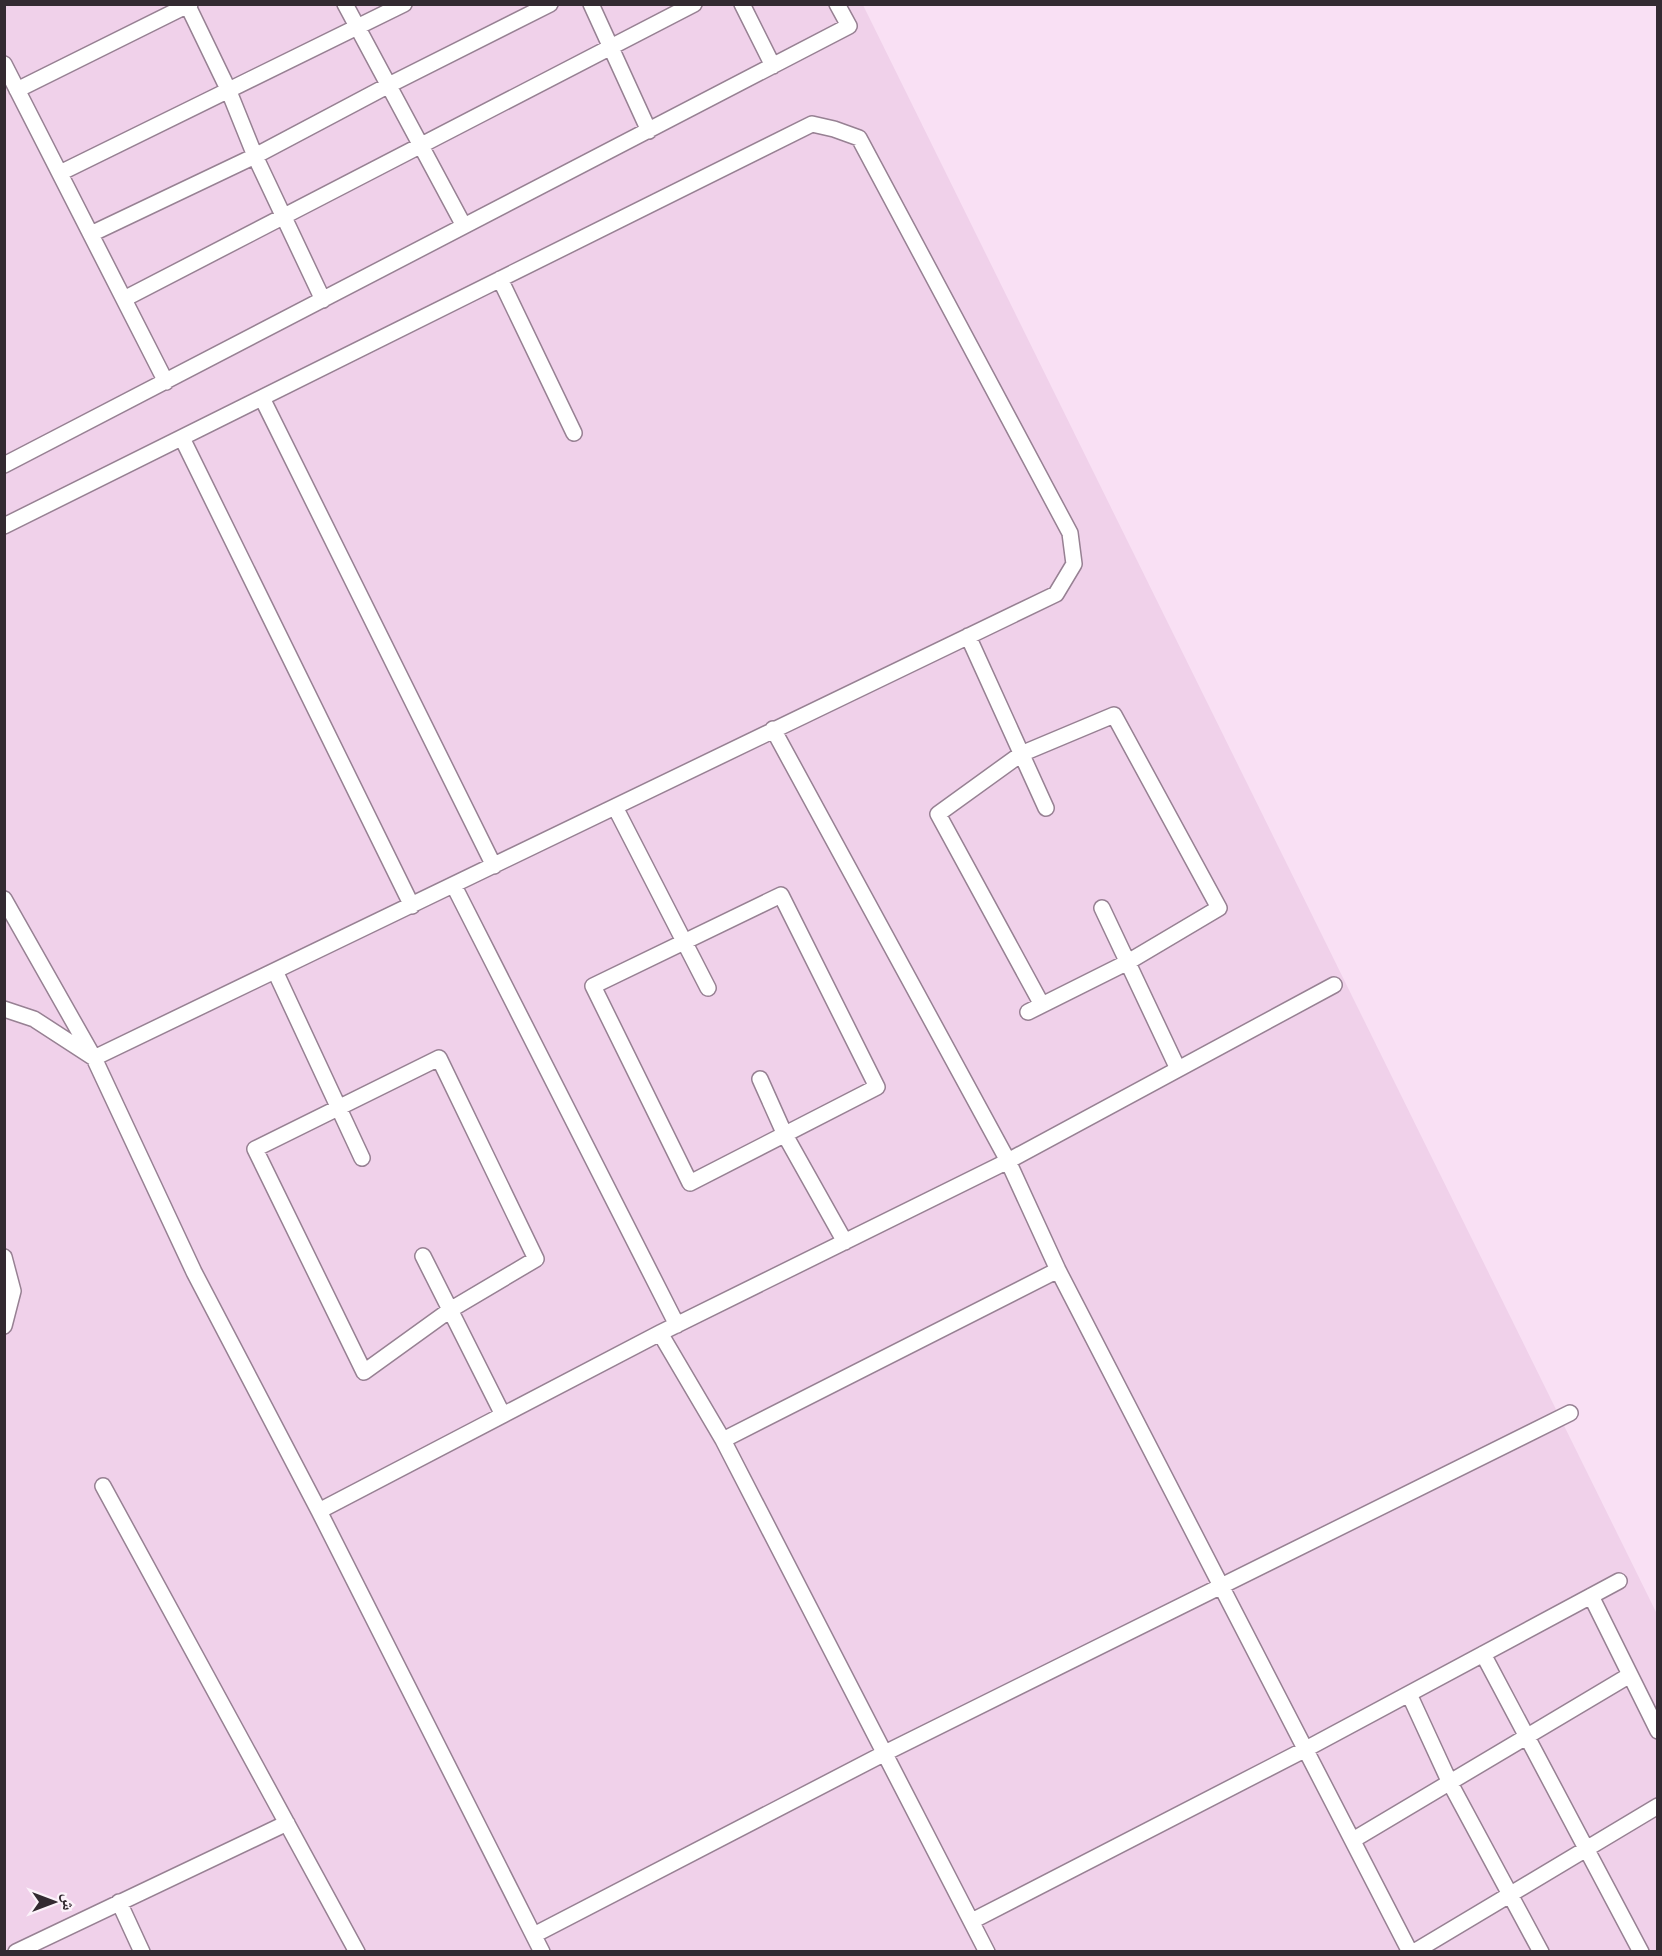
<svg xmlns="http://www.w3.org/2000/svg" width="1662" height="1956" viewBox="0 0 1662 1956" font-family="Manrope,'Noto Naskh Arabic',sans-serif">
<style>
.built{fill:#f0d1ea}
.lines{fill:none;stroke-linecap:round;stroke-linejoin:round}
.lane-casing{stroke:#978193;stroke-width:18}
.lane{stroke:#fff;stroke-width:15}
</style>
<rect width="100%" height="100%" fill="#f9e0f4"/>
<path class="built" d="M5,5H863L1657,1614V1951L5,1952Z"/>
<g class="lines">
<defs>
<path id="lane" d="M187,4L228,89L255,156L323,300
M345,4L464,226
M591,4L649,131
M742,4L773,66
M4,64L166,382
M17,90L190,4
M60,173L404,4
M91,234L255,156L389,85L550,4
M500,279L574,433
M124,299L694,4
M262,398L494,866
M182,438L412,906
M4,465L849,26L837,4
M4,526L812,124L834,129L859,138L1070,533L1074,564L1056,594L94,1058L4,899
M968,636L1046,808
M773,729L1008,1161L1058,1270L1410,1952
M615,807L708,988
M454,886L677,1325
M781,895L877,1087L690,1183L593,986Z
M1102,908L1178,1069
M275,971L362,1158
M4,1009L34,1019L94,1058L194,1272L319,1511L542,1952
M1028,1012L1128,962L1219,908L1114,715L1021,754L938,814L1042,1005
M439,1058L536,1259L450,1310L364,1372L255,1149Z
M760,1079L785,1135L845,1242
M423,1256L503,1415
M4,1257L13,1291L4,1326
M660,1333L723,1440L987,1952
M723,1440L1058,1270
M103,1486L357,1952
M319,1511L660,1333L1008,1161L1334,985
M1591,1596L1658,1731
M1483,1654L1641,1952
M1409,1694L1450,1783L1541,1952
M1353,1840L1630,1675
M119,1902L142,1952
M972,1921L1306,1749L1619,1581
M534,1935L885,1753L1570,1413
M16,1952L287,1823
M1414,1952L1658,1806"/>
</defs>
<use href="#lane" class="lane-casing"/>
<use href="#lane" class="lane"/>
</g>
<rect width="1662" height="1956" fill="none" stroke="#332a31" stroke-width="12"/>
<g transform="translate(54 1902) rotate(90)" stroke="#fcf2fa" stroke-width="4.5" paint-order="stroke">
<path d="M0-4.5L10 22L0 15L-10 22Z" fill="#332a31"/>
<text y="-9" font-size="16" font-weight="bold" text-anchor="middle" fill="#332a31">ش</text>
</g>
</svg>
